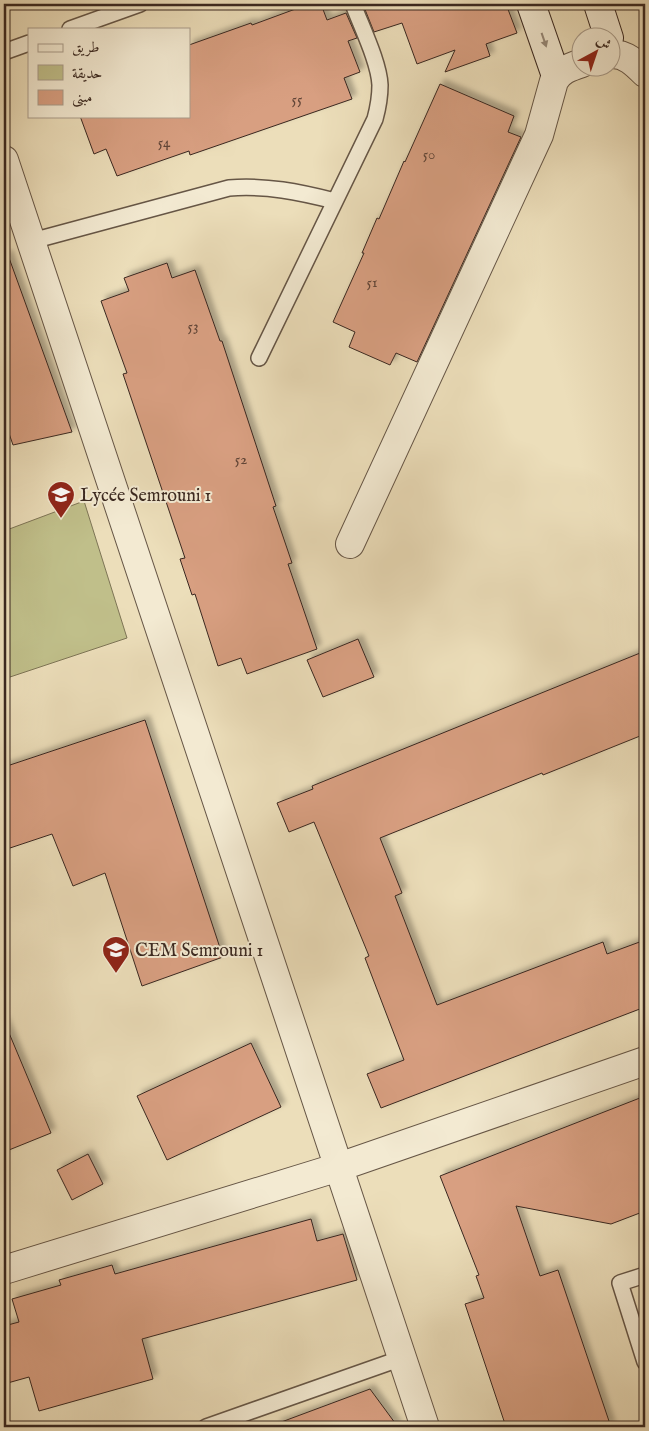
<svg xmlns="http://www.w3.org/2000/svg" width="649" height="1431" viewBox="0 0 649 1431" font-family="'IM FELL English',Amiri,serif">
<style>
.green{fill:#c0bf8a;stroke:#7d7455}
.building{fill:#d89f81;stroke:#3a2820;filter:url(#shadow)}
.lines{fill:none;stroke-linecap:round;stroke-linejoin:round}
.lane-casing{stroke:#665646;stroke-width:18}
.street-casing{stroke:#665646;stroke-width:30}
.secondary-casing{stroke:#3a2820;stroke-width:30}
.lane{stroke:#f3ead2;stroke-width:15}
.street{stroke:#f3ead2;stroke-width:28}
.secondary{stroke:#f3ead2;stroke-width:28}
.oneway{fill:#968979}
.labels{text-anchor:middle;stroke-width:4;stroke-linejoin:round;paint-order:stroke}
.number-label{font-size:15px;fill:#624638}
.poi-label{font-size:18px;fill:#3a2820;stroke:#f3ead2;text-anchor:start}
</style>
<defs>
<filter id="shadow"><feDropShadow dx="4.5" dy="-4.5" stdDeviation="2.5" flood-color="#0004"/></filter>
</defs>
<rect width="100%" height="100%" fill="#ecdeba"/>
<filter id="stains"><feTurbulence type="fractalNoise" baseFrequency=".004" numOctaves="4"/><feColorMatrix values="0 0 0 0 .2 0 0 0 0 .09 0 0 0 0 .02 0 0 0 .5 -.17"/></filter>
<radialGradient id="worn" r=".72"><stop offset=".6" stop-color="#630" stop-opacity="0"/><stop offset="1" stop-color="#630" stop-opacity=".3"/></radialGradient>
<path class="green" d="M84,501L127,638L4,679V531Z"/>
<path class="building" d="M309,4H321L327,20L346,13L357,38L348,41L360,72L344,78L352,99L190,155L189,151L117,176L106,149L94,154L80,116H189V45L251,23L252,25Z
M372,4H506L517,33L486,44L490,56L445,72L455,50L417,64L402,23L374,32L364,7Z
M440,84L514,116L508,132L521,137L417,362L396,353L390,365L349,347L355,332L333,322L364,253H362L377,218L379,219L404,161L405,162Z
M4,255H8L72,432L13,445L4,419Z
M167,263L172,278L195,270L220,341H222L276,506L273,507L292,563L288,564L317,649L247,674L241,658L218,666L195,594L192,595L180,559L185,558L123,374L127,373L101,301L129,291L124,278Z
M358,639L374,677L323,697L307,660Z
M645,651V734L543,775L542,773L380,838L402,893L395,896L437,1005L603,942L607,954L645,940V1007L381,1108L367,1074L404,1060L365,958L369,956L314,822L289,832L277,803L313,789L312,786Z
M145,720L223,957L142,986L105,873L73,886L52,834L4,850V767Z
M4,1021L51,1133L4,1152Z
M251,1043L281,1107L167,1160L137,1096Z
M645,1096V1211L611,1224L516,1206L540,1276L558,1270L611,1427H506L465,1304L484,1298L476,1276L479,1275L440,1176Z
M88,1154L103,1184L72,1200L57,1170Z
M311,1219L317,1241L343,1234L357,1280L142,1339L153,1379L39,1411L29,1377L4,1384V1326L19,1322L12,1299L61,1285L59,1280L112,1265L115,1274Z
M370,1389L398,1427H276V1424Z"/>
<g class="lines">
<defs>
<path id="lane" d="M70,29L140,4
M4,52L29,43
M32,241L229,188C266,185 299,192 335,201
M259,358L375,119C378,108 380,97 380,85C379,62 361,26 353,4
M645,1275L620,1283L645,1362
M206,1427L402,1358"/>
<path id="street" d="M612,54C626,54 635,63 645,73
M4,160L425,1427
M350,544L539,135L554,81C560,70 570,67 582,63
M4,1270L339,1167L645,1061"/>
<path id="secondary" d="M531,4L556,76
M598,4L609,38"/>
</defs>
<use href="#lane" class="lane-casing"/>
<use href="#street" class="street-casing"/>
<use href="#secondary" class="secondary-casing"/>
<use href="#lane" class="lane"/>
<use href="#street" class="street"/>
<use href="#secondary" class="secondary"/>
</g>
<defs><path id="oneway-solid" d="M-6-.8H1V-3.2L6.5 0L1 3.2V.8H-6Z" transform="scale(1.25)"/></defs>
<use class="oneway" href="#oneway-solid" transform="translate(544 40) rotate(71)"/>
<defs>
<symbol id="school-pin" viewBox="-11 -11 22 30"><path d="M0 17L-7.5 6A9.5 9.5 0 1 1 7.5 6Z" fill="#8f2418" stroke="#f3ead2"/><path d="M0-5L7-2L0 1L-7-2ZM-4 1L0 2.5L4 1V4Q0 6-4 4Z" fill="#fff"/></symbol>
</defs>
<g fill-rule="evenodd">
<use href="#school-pin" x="45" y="479" width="32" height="43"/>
<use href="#school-pin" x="100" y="934" width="32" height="43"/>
</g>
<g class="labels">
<g class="number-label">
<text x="297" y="104">55</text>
<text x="164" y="147">54</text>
<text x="429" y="159">50</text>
<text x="372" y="287">51</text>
<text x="193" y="331">53</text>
<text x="241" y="464">52</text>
</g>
<g class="poi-label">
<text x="80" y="501">Lycée Semrouni 1</text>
<text x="135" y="956">CEM Semrouni 1</text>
</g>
</g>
<rect width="649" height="1431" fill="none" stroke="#ecdeba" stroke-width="20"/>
<rect x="5" y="5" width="639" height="1421" fill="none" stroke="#3a2820" stroke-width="2.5"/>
<rect x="10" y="10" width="629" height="1411" fill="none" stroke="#3a2820"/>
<rect x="28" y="28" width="162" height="90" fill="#f3ead2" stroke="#a99c8b"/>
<rect x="38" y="44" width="25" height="8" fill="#f3ead2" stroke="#a99c8b"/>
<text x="72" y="52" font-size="15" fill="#3a2820">طريق</text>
<rect x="38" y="65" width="25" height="15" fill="#c0bf8a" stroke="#a99c8b"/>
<text x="72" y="78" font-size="15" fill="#3a2820">حديقة</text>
<rect x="38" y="90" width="25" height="15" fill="#d89f81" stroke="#a99c8b"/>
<text x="72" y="102" font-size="15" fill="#3a2820">مبنى</text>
<g transform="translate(596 52) rotate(40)"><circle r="24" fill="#f3ead2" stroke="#a99c8b"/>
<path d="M0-4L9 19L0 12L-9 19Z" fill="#8f2418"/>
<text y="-8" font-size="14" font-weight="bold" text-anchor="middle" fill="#3a2820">ش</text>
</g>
<rect width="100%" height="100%" filter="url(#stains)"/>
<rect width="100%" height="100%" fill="url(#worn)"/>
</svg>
